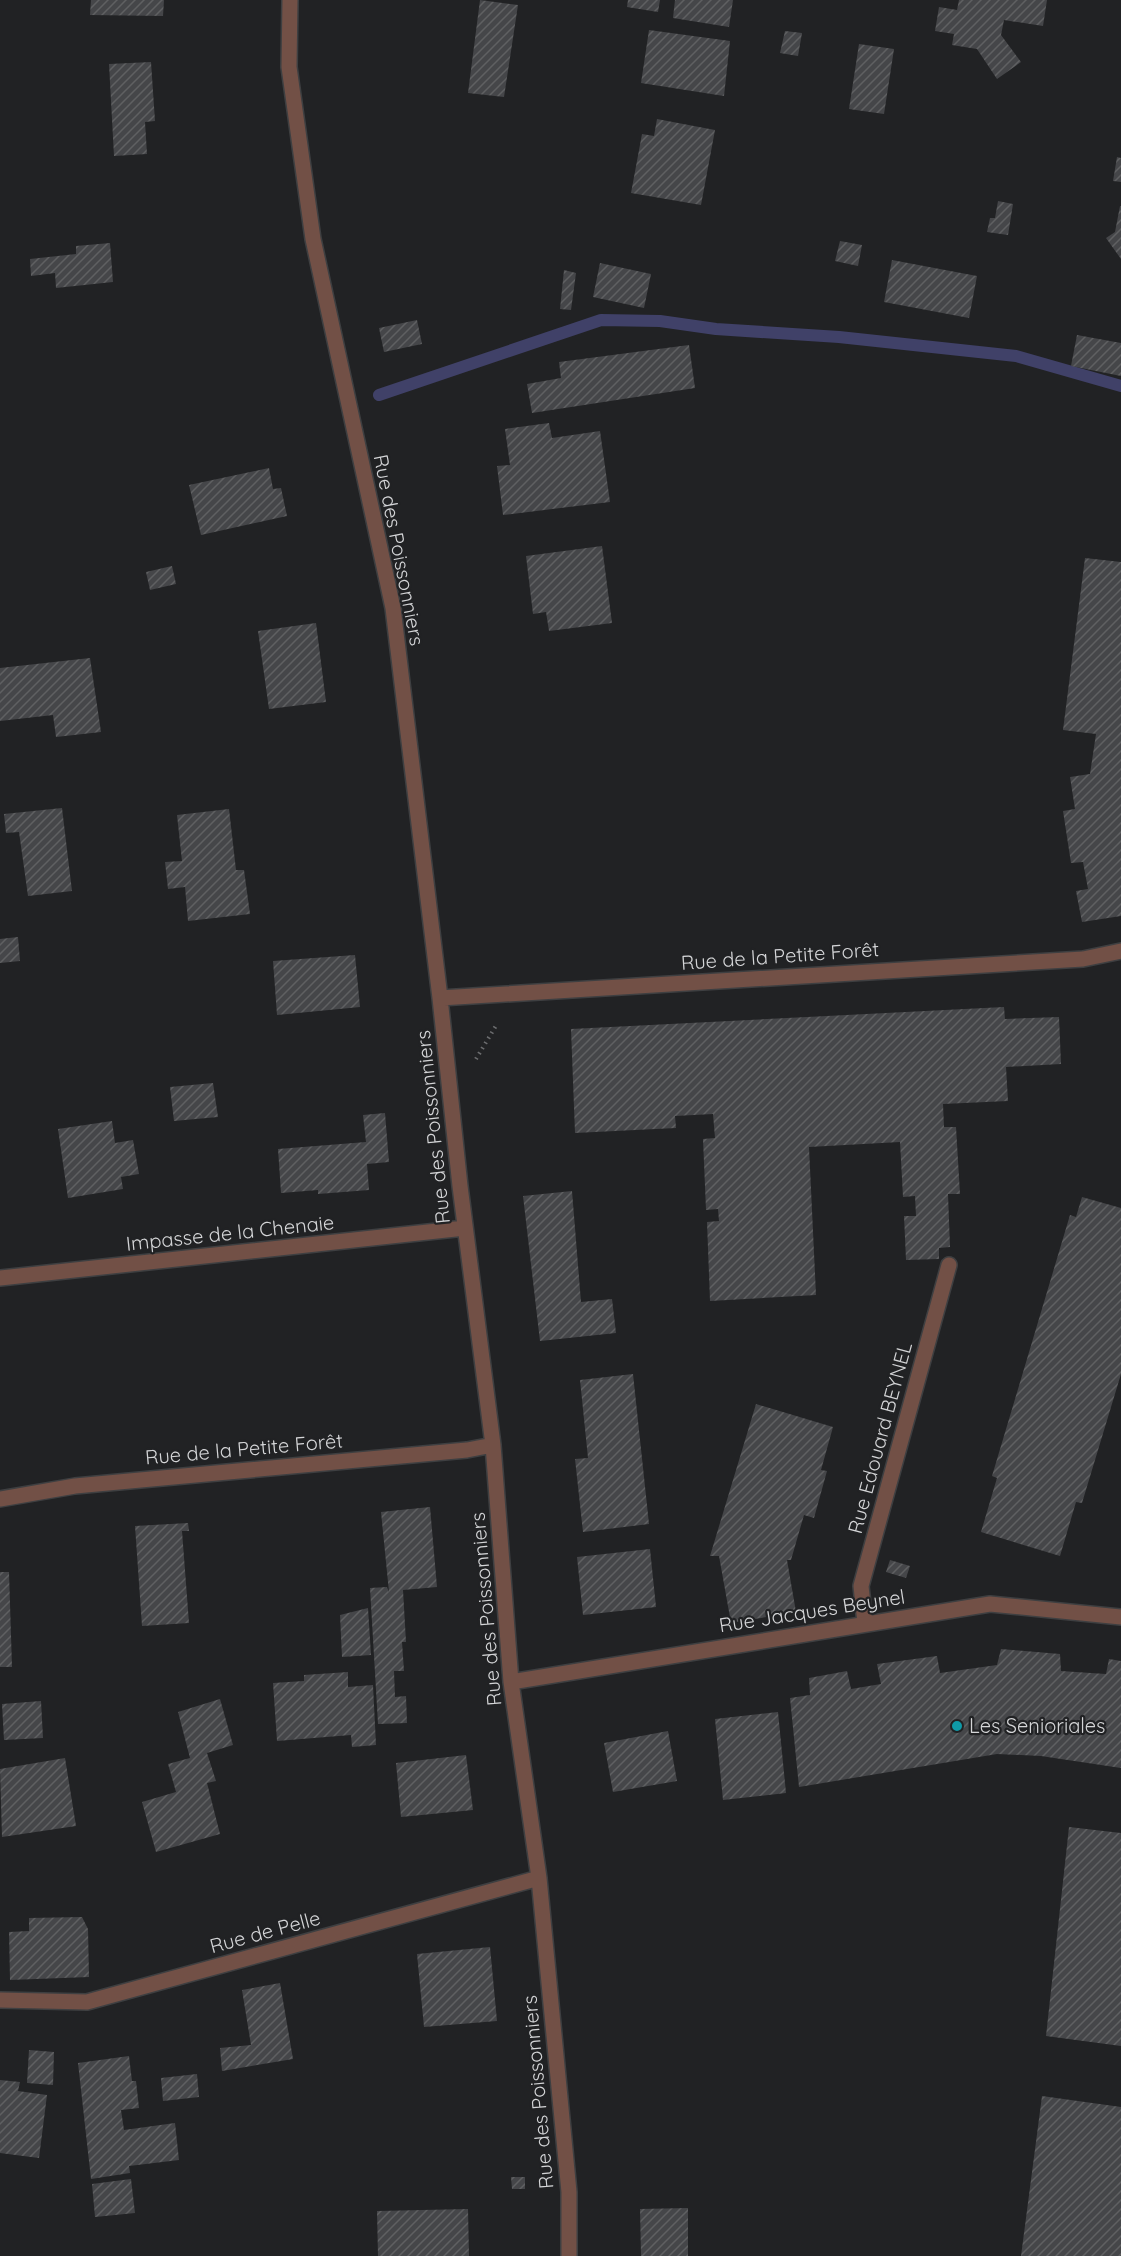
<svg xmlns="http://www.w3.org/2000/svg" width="1121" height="2256" viewBox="0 0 1121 2256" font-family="Quicksand,sans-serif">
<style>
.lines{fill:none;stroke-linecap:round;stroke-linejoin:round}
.stream{stroke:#404168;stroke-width:12}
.building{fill:url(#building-hatch)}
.service-casing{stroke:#3e3f41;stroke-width:18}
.minor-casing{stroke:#3e3f41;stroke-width:18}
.path{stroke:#6c6d6f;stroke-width:4;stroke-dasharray:1.5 4.5;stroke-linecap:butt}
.service{stroke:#725046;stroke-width:15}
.minor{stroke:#725046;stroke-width:15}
.culture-dot{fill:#0f9aa8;stroke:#212224;stroke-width:2}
.labels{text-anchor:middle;stroke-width:4.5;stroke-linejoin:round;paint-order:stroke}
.street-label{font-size:20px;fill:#d4d5d7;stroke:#212224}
.poi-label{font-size:20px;fill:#d4d5d7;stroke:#212224;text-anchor:start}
</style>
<defs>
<pattern id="building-hatch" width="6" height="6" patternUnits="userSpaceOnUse" patternTransform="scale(1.5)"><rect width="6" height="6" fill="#454649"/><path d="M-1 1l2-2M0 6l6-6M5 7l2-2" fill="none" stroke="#5f6062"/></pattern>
</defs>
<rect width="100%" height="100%" fill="#212224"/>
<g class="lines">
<path class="stream" d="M379,395L601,320L660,321L716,329L839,337L1016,356L1121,386"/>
</g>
<path class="building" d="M91,0H164L163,16L90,15Z
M480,0L518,5L504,97L468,93Z
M628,0H660L658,12L627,7Z
M675,0H733L729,27L673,18Z
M959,0H1047L1043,26L1004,20L1001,35L1021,62L997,79L977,49L952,45L954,34L935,31L939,7L957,10Z
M649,30L730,41L724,96L641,83Z
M785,31L802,33L798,56L780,53Z
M859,44L894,49L884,114L849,109Z
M151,62L155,121L145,122L147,154L114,156L109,64Z
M657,119L715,130L701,205L631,193L642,134L654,136Z
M1117,157L1121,158V182L1113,181Z
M998,201L1013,204L1008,235L987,232L990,218H995Z
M1120,206H1121V259L1106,238L1115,232Z
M840,241L862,245L858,266L835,261Z
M110,243L113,282L56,288L55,273L31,276L30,259L76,254V246Z
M892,260L977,276L969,318L884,302Z
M600,263L651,274L644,308L593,297Z
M564,270L576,273L571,310L560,309Z
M417,320L422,344L384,352L379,328Z
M1077,335L1121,343V376L1071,366Z
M689,345L695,388L532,413L527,384L561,378L559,362Z
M549,423L552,438L600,431L610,502L503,515L497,466L510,465L505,429Z
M269,468L273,489L281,488L287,516L201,535L189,485Z
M602,546L612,623L549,631L546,612L533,614L526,556Z
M1085,558L1121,562V916L1082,922L1076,891L1088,889L1083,862L1071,863L1063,811L1075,809L1070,777L1090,774L1096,734L1063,730Z
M172,566L176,584L150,590L146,572Z
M316,623L326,702L269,709L258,631Z
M90,658L101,732L56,737L53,715L0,721V668Z
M62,808L72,891L28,896L19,832L6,833L4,814Z
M229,809L236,870H244L250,914L188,921L185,887L168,889L165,862L182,861L177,815Z
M18,937L20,961L0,963V939Z
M355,955L360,1007L277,1015L273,961Z
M1004,1007L1005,1019L1059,1017L1061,1064L1006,1067L1008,1101L943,1104L944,1127H956L960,1194H948L950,1247L939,1248V1259L906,1260L904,1216H916L915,1196L903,1197L900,1142L809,1147L816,1295L710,1301L707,1222L719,1221L718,1209L706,1210L703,1139L715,1138L713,1114L675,1116L676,1128L575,1133L571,1029Z
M213,1083L218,1117L174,1121L170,1087Z
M385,1113L389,1162L367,1164L369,1190L318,1194V1190L281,1193L278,1149L366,1142L363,1115Z
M112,1121L115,1143L133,1140L139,1174L121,1177L123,1189L68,1198L58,1129Z
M572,1191L581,1302L612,1299L616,1333L540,1341L523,1196Z
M1082,1197L1121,1208V1374L1082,1503L1076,1502L1060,1556L981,1532L997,1478L992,1476L1070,1215L1076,1217Z
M633,1374L649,1524L583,1532L575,1459L588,1458L580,1380Z
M756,1404L833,1427L821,1470L827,1471L814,1518L804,1515L791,1560H787L796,1612L731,1623L719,1556H710Z
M430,1507L437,1587L403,1590L406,1642H402L404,1671H394L395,1697L406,1696L407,1723L378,1724L370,1588L387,1587L389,1592L381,1512Z
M188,1523L189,1531H182L189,1623L142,1626L135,1526Z
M650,1549L656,1607L583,1615L577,1557Z
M890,1560L910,1566L906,1578L886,1572Z
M0,1572H9L12,1667H0Z
M368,1608L371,1655L342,1657L340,1615Z
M1001,1649L1060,1654L1061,1671L1106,1674L1109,1659L1121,1661V1768L1041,1756L997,1754L799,1787L790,1698L810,1695L809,1678L847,1671L851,1689L881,1684L877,1664L937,1656L940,1673L997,1665Z
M348,1672V1687L373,1685L376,1745L352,1747L351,1735L277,1741L273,1683L304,1681V1675Z
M220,1699L233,1745L207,1753L216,1781L207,1783L220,1834L156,1852L142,1802L176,1792L168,1764L190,1758L178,1712Z
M41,1701L43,1738L4,1740L2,1704Z
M778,1712L786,1793L723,1800L715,1719Z
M668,1731L677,1781L613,1792L604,1743Z
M466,1755L473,1810L401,1817L396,1763Z
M65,1758L76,1826L2,1837L0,1769Z
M1069,1827L1121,1833V2046L1046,2036Z
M82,1917L88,1929L89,1977L10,1980L9,1932L29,1931V1918Z
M490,1947L497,2021L424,2027L417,1954Z
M280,1983L293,2059L222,2071L220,2048L251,2045L242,1990Z
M29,2050L54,2052L53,2085L27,2083Z
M129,2056L132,2081H136L139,2108L121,2110L124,2130L175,2123L179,2160L129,2166L130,2173L91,2179L78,2063Z
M197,2074L199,2097L163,2101L161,2078Z
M0,2080L20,2082L18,2091L47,2095L39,2158L0,2153Z
M1042,2096L1121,2107V2256H1021Z
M511,2177H525V2189H512Z
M131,2179L135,2213L95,2217L92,2184Z
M688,2208V2256H641L640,2209Z
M468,2209L469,2256H378L377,2211Z"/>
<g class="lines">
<defs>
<path id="service" d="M865,1623L861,1586L949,1265"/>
<path id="minor" d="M290,0L289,67L313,239L393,608L440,998L460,1186L493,1445L511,1682L539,1878L569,2192V2256
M440,998L1083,959L1121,951
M0,1278L465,1228
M0,1499L75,1486L467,1450L493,1445
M511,1682L990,1604L1121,1617
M0,2000L87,2002L539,1878"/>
</defs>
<use href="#service" class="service-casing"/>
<use href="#minor" class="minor-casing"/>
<path class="path" d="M476,1059L497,1024"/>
<use href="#service" class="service"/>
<use href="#minor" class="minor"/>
</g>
<circle class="culture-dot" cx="957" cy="1726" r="6"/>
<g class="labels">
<g class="street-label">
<text transform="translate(399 550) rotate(79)" y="7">Rue des Poissonniers</text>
<text transform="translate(780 956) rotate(-4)" y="7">Rue de la Petite Forêt</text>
<text transform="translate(433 1127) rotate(-96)" y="7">Rue des Poissonniers</text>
<text transform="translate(230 1233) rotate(-6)" y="7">Impasse de la Chenaie</text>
<text transform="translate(880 1438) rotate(-75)" y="7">Rue Edouard BEYNEL</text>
<text transform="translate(244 1449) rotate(-5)" y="7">Rue de la Petite Forêt</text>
<text transform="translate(486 1609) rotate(-95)" y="7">Rue des Poissonniers</text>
<text transform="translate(812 1611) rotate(-9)" y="7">Rue Jacques Beynel</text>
<text transform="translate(265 1932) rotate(-15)" y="7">Rue de Pelle</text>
<text transform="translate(538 2092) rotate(-95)" y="7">Rue des Poissonniers</text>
</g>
<g class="poi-label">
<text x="969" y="1733">Les Senioriales</text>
</g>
</g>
</svg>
